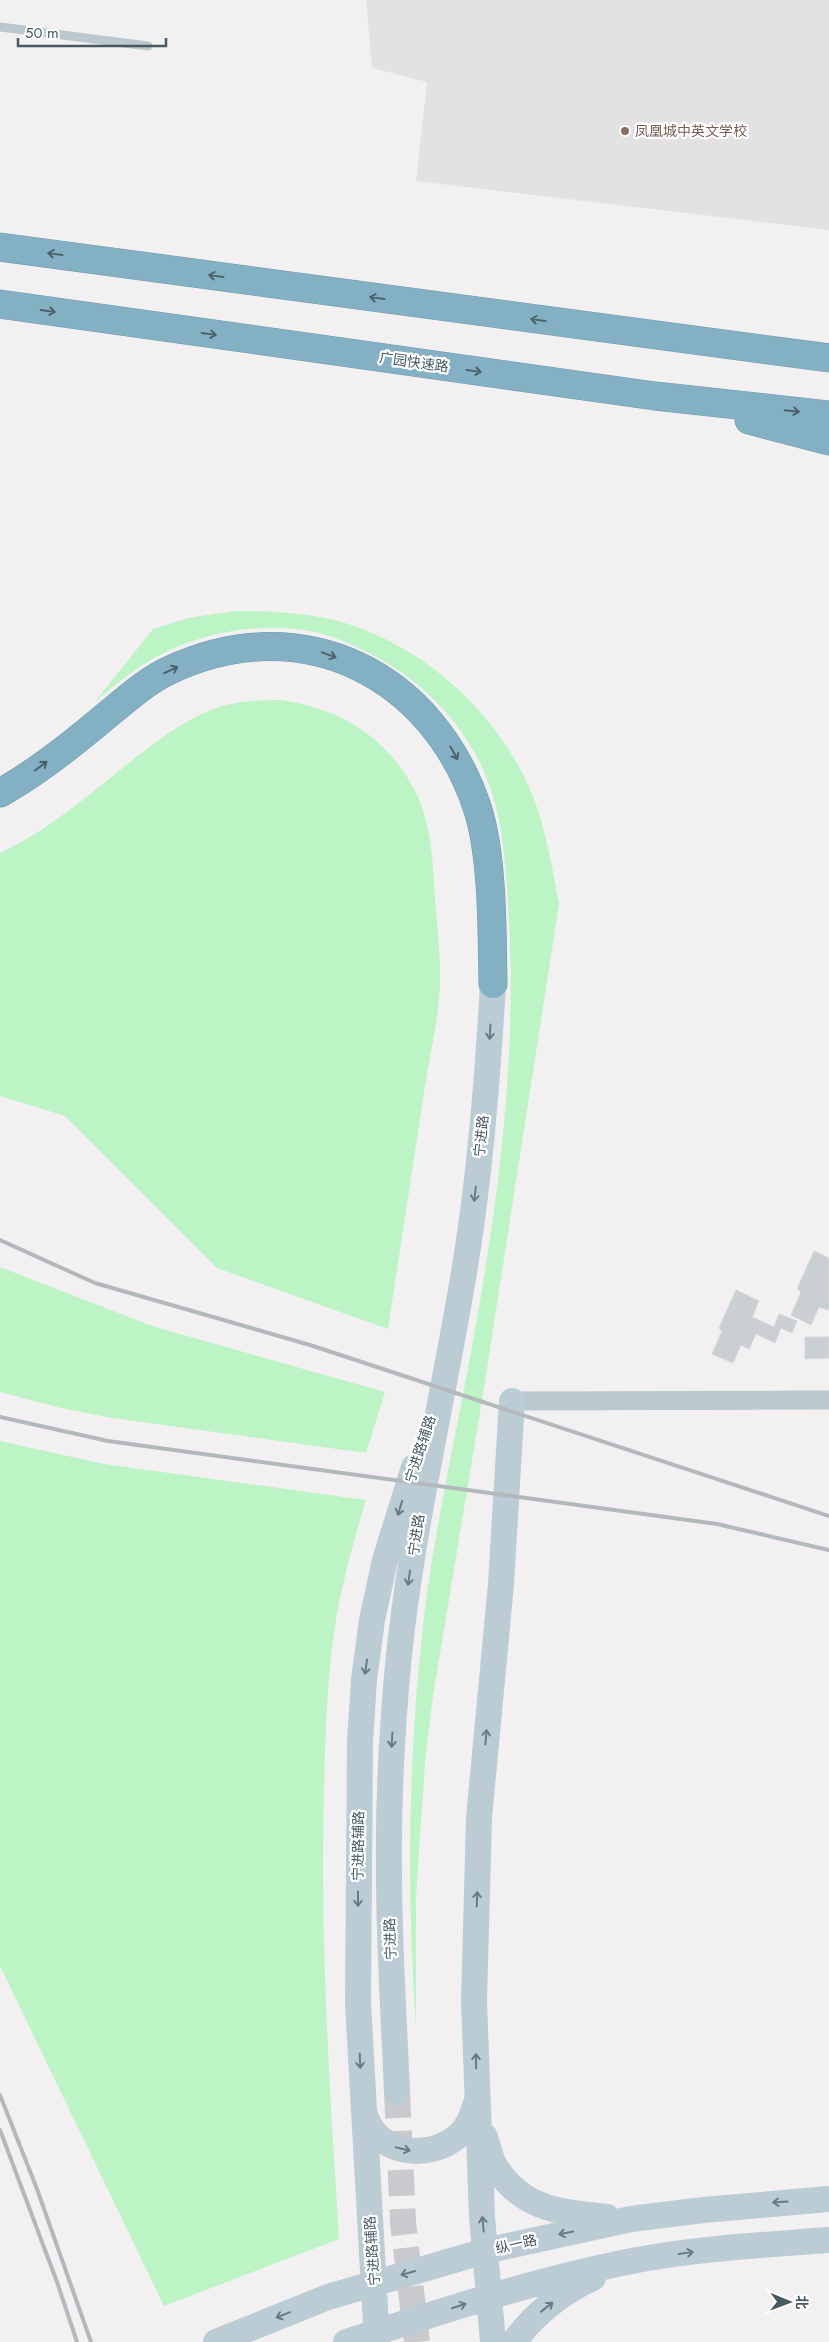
<svg xmlns="http://www.w3.org/2000/svg" width="829" height="2342" viewBox="0 0 829 2342" font-family="Jost,'Noto Sans SC',sans-serif">
<style>
.education{fill:#e4e1e3}
.green{fill:#bcf4c6}
.building{fill:#cacfd3;stroke:#d4d8dd}
.lines{fill:none;stroke-linecap:round;stroke-linejoin:round}
.secondary-tunnel{stroke:#c8cacd;stroke-width:26;stroke-dasharray:26 13;stroke-linecap:butt}
.highway-casing{stroke:#6f9bb0;stroke-width:29}
.lane{stroke:#bac9cf;stroke-width:9}
.street{stroke:#bac9cf;stroke-width:19}
.secondary{stroke:#bbccd4;stroke-width:26}
.highway{stroke:#84b0c4;stroke-width:28}
.rail{stroke:#b2b8bc;stroke-width:4}
.oneway{stroke:#4c626a}
.oneway2{stroke:#697c83}
.education-dot{fill:#8d6e63;stroke:#fff;stroke-width:2}
.labels{text-anchor:middle;stroke-width:4.5;stroke-linejoin:round;paint-order:stroke}
.education-label{font-size:14px;fill:#785e54;stroke:#fff;text-anchor:start}
.street-label{font-size:14px;fill:#465960;stroke:#fff}
</style>
<rect width="100%" height="100%" fill="#f3f0f1"/>
<path class="education" d="M366,0H829V230L416,181L427,82L372,68Z"/>
<path class="green" d="M234,611C265,611 295,612 325,618C415,637 497,709 532,794C546,829 552,867 559,904L484,1388L433,1696L425,1763L416,1896V2030C406,1882 408,1734 428,1586C439,1511 455,1438 469,1363C496,1218 517,1069 509,921C506,869 504,815 482,767C452,704 399,662 335,638C281,618 208,629 158,656C134,669 114,685 94,703L153,629L188,618Z
M280,700C341,708 391,739 418,797C432,829 433,864 435,897C437,926 441,956 440,984C439,1017 429,1059 424,1093C412,1171 400,1250 388,1329L217,1268L65,1116L0,1096V853C47,831 85,798 125,766C155,743 183,719 219,707C238,701 259,700 280,700Z
M0,1267L152,1326L385,1392L366,1453L112,1418L61,1408L0,1392Z
M0,1441L104,1464L366,1500C355,1537 344,1575 337,1613C327,1674 325,1736 324,1798C320,1945 330,2092 339,2239L164,2306L0,1966Z"/>
<path class="building" d="M814,1251L829,1258V1307L828,1310L819,1307L811,1325L791,1315L801,1292L797,1289Z
M736,1290L759,1301L752,1317L774,1327L779,1314L797,1321L792,1333L781,1328L775,1343L756,1334L749,1349L741,1345L733,1363L712,1354L722,1331L719,1328Z
M805,1337H829V1358L805,1359Z"/>
<g class="lines">
<path class="secondary-tunnel" d="M397,2092L403,2222L417,2342"/>
<defs>
<path id="highway" d="M0,247L829,358
M0,304L655,396L829,415
M749,420L829,441
M0,793C38,772 74,743 107,715C127,699 146,681 170,670C302,608 434,674 478,810C493,858 492,932 493,984"/>
</defs>
<use href="#highway" class="highway-casing"/>
<path class="lane" d="M0,27L148,46"/>
<path class="street" d="M512,1401L829,1400"/>
<path class="secondary" d="M397,2092C394,2019 389,1946 389,1873C388,1800 392,1727 399,1655C412,1532 440,1412 461,1290C479,1189 487,1086 493,984
M364,2111C374,2154 427,2162 458,2136C468,2128 472,2115 476,2103
M485,2137C488,2146 490,2158 495,2166C522,2210 561,2212 607,2217
M216,2342L328,2297L485,2251L631,2219L703,2210L829,2199
M346,2342C442,2311 538,2279 637,2260C700,2248 765,2245 829,2240
M377,2342L358,2003L360,1742L364,1680L372,1620L385,1560L414,1467
M493,2342L482,2217L474,2001L479,1818L501,1584L512,1401
M514,2342C533,2315 562,2292 593,2278"/>
<use href="#highway" class="highway"/>
<path class="rail" d="M0,1240L95,1283L310,1345L829,1516
M0,1417L108,1441L717,1524L829,1550
M0,2095L37,2189L91,2342
M0,2130L57,2282L77,2342"/>
</g>
<defs><path id="oneway-shaft" d="M-6 0H5M1.5-3L5.5 0L1.5 3" fill="none" stroke-width="1.6" stroke-linecap="round" stroke-linejoin="round" transform="scale(1.25)"/></defs>
<g class="oneway">
<use href="#oneway-shaft" transform="translate(55 254) rotate(-172)"/>
<use href="#oneway-shaft" transform="translate(216 276) rotate(-172)"/>
<use href="#oneway-shaft" transform="translate(377 298) rotate(-172)"/>
<use href="#oneway-shaft" transform="translate(48 311) rotate(8)"/>
<use href="#oneway-shaft" transform="translate(538 320) rotate(-172)"/>
<use href="#oneway-shaft" transform="translate(209 334) rotate(8)"/>
<use href="#oneway-shaft" transform="translate(474 371) rotate(8)"/>
<use href="#oneway-shaft" transform="translate(792 411) rotate(6)"/>
<use href="#oneway-shaft" transform="translate(329 655) rotate(20)"/>
<use href="#oneway-shaft" transform="translate(171 670) rotate(-25)"/>
<use href="#oneway-shaft" transform="translate(454 753) rotate(61)"/>
<use href="#oneway-shaft" transform="translate(41 766) rotate(-37)"/>
</g>
<g class="oneway2">
<use href="#oneway-shaft" transform="translate(490 1032) rotate(93)"/>
<use href="#oneway-shaft" transform="translate(475 1194) rotate(97)"/>
<use href="#oneway-shaft" transform="translate(400 1508) rotate(107)"/>
<use href="#oneway-shaft" transform="translate(409 1578) rotate(98)"/>
<use href="#oneway-shaft" transform="translate(366 1667) rotate(98)"/>
<use href="#oneway-shaft" transform="translate(486 1737) rotate(-85)"/>
<use href="#oneway-shaft" transform="translate(392 1740) rotate(93)"/>
<use href="#oneway-shaft" transform="translate(358 1899) rotate(90)"/>
<use href="#oneway-shaft" transform="translate(477 1899) rotate(-88)"/>
<use href="#oneway-shaft" transform="translate(360 2061) rotate(88)"/>
<use href="#oneway-shaft" transform="translate(476 2061) rotate(-91)"/>
<use href="#oneway-shaft" transform="translate(403 2149) rotate(14)"/>
<use href="#oneway-shaft" transform="translate(780 2202) rotate(176)"/>
<use href="#oneway-shaft" transform="translate(483 2224) rotate(-95)"/>
<use href="#oneway-shaft" transform="translate(566 2233) rotate(168)"/>
<use href="#oneway-shaft" transform="translate(686 2253) rotate(-8)"/>
<use href="#oneway-shaft" transform="translate(408 2273) rotate(164)"/>
<use href="#oneway-shaft" transform="translate(459 2306) rotate(-18)"/>
<use href="#oneway-shaft" transform="translate(547 2307) rotate(-38)"/>
<use href="#oneway-shaft" transform="translate(283 2315) rotate(158)"/>
</g>
<circle class="education-dot" cx="625" cy="131" r="5"/>
<g class="labels">
<g class="education-label">
<text x="635" y="136">凤凰城中英文学校</text>
</g>
<g class="street-label">
<text transform="translate(414 362) rotate(8)" y="5">广园快速路</text>
<text transform="translate(481 1136) rotate(-84)" y="5">宁进路</text>
<text transform="translate(420 1449) rotate(-72)" y="5">宁进路辅路</text>
<text transform="translate(416 1535) rotate(-81)" y="5">宁进路</text>
<text transform="translate(358 1846) rotate(-89)" y="5">宁进路辅路</text>
<text transform="translate(390 1939) rotate(-92)" y="5">宁进路</text>
<text transform="translate(516 2244) rotate(-13)" y="5">纵一路</text>
<text transform="translate(372 2251) rotate(-94)" y="5">宁进路辅路</text>
</g>
</g>
<g transform="translate(789 2302) rotate(91)" stroke="#ffffff" stroke-width="4" paint-order="stroke">
<path d="M0-4L9 19L0 12L-9 19Z" fill="#465960"/>
<text y="-8" font-size="14" font-weight="bold" text-anchor="middle" fill="#465960">北</text>
</g>
<path d="M18 38v8h148v-8" fill="none" stroke="#465960" stroke-width="2.5"/>
<text x="25" y="38" font-size="15" fill="#465960" stroke="#ffffff" stroke-width="4" paint-order="stroke">50 m</text>
</svg>
